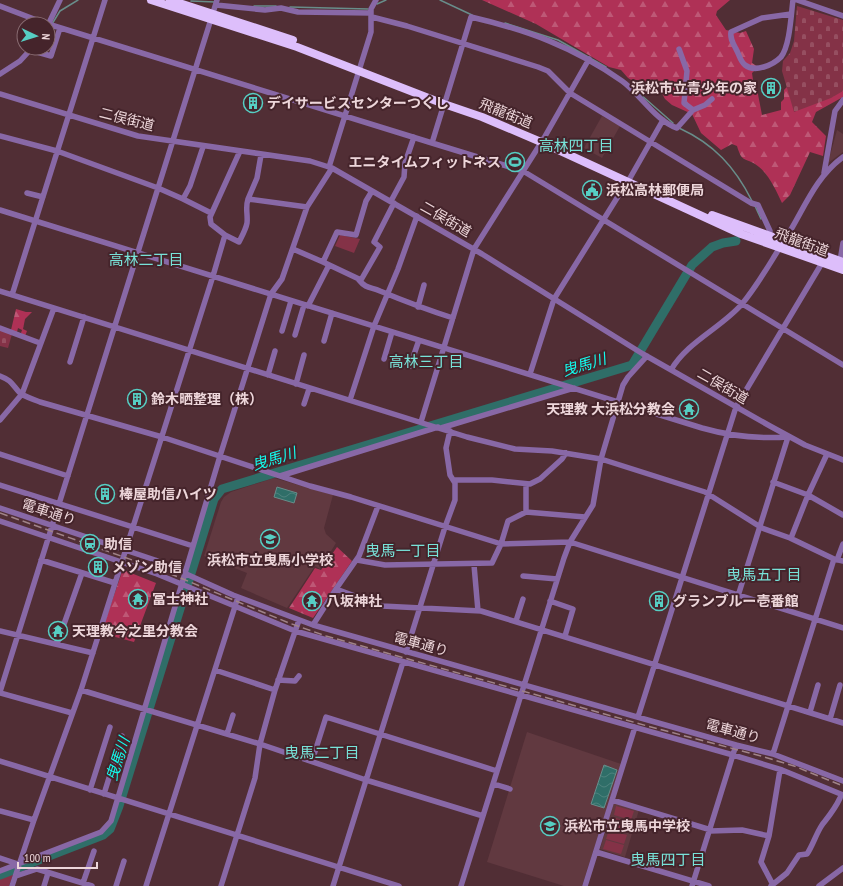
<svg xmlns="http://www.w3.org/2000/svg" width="843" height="886" viewBox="0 0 843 886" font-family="'PT Sans Narrow','Noto Sans JP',sans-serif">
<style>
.built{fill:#613940}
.forest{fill:url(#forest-firs)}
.cemetery{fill:url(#cemetery-stones)}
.green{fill:#843247}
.water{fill:url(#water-waves);stroke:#688d8a}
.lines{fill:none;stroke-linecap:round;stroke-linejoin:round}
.stream{stroke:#688d8a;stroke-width:1.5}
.river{stroke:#2f6e68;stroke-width:9}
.minor{stroke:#8868a6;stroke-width:5.5}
.highway{stroke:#ddbefb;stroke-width:8}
.rail{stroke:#a08388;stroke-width:1.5;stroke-dasharray:8 4;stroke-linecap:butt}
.labels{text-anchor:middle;stroke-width:4;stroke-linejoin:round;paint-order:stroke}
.poi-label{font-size:14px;font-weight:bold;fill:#edd6da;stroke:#45242b;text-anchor:start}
.street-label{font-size:14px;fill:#edd6da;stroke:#45242b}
.neighbourhood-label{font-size:15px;fill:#78e2d8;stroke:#45242b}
.water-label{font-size:15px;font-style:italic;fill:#12fcee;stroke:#45242b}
</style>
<defs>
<pattern id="forest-firs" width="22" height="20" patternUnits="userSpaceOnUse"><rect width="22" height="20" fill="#af3156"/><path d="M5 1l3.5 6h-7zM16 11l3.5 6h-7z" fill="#be5876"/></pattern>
<pattern id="cemetery-stones" width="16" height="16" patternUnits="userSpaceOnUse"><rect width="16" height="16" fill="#843247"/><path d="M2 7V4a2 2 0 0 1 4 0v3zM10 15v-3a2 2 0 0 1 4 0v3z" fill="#964f61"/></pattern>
<pattern id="water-waves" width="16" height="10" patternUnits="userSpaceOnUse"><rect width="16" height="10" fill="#2f6e68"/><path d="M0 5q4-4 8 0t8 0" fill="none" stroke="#4d827d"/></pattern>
</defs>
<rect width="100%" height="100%" fill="#512e35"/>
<path class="built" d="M602,116L620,126L602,158L584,148Z
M837,130L843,134V152L828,163Z
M274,478L333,495L324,528L326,534L336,543L320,569L315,566L287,608L241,588L247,573L204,556L221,502L224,497L231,492Z
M527,732L621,764L582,886H564L487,862Z
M614,802L639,810L625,857L600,849Z"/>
<path class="forest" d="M482,0H730L717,11L716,15L726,30L740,33L746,31L754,49L752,63L758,67L752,73L753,80L756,84L762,115L781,110V102L784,99V90L800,73L843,57V97L816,112L812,122L826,136L823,156L810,152L790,195L782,203C776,190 768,172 755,164C744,157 742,163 737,146L732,144L721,150L701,133L692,114L672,105L665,99L659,88L650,82H635L628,78L621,70L609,67L536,24Z
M16,309L26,312H32L25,319L23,329L27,331L25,336L21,333L22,330L18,328L17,332L11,330Z
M337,547L352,561L313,618L289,608L315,568L321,570Z
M126,571L156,583L134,642L101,633L122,572Z"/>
<path class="cemetery" d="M797,6L843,20V91L831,98L794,112L782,71L783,61L790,53L794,41Z
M0,330L12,334L8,348L0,346Z"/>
<path class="green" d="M340,235L360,239L354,253L335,246Z
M616,806L634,811L631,820L614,815Z
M613,817L631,823L628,832L610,827Z
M609,830L627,835L624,844L606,839Z
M606,840L624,845L621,854L603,849Z
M14,872L9,886H0V878Z"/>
<path class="water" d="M277,487L297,493L294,503L274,497Z
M604,765L617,770L604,808L591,804Z"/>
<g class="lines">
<path class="stream" d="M440,0L472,15
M191,1L215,2
M377,4L386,0
M254,6H276
M290,7L368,9
M505,23L558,40L606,67
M52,24L60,11L78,0
M640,94L673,123
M679,128C714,144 735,167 752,201
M755,206L761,219"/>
<path class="river" d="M0,875L103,835L110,829L119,806L214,499L222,489L632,365L692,265L712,247L723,243L736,241"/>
<path class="minor" d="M797,0L843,16
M216,5L265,10L281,8L298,12L371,13
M0,6L47,24
M791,14L762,18L731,32C730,39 733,43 736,49C739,54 740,61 745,65C755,73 773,65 781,57C790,45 791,15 793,0
M372,17L407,26L538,67L548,71L570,93L751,203L758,205L770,231L769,237
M48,24L432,143
M48,25L60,0
M679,49L687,71L684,103L693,110
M30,50L51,56L60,28
M0,74L20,61L32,48
M0,94L138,136L310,161L332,168L482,254L643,354L770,426L805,445L843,460
M446,99L471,17C527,30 574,47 622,81C639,93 657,122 677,128L693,110L705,105L712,99
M444,104L432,143L523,171L843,365
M0,136L57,151L158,188L183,199
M203,147L190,186L183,199L211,213
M329,167L371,32V9L376,0
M824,173L835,111L843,100
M630,178L663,120
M27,193L43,197
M248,199L257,178L261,155
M391,201L404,177L405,163L414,137
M0,210L702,428C730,436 759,439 788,437L738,596
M225,235L239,242C242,236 246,229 247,223C248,214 245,208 248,199L307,207
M293,249L323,262L337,232L356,235L366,201L372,191
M840,261L843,243
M323,262L361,280L380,247L374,242L394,203
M359,280C366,289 371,287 380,291C404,301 428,310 453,318
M0,291L467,437L515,449L552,451L601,459L705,492L762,528L790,538L834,559L843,561
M12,295L105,0
M308,306L329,265
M418,307L424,285
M0,328L40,343
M282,331L291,301
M295,335L304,305
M324,341L332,313
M384,359L392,332
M70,362L84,317
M410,366L419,340
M671,370C687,342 721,328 742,304C758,285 771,261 784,241C803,212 814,178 843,157
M530,374L554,299L627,182
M268,375L275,351
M0,376C11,380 12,384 19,392C24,397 33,399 40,402L162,437L310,486L351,497L495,542L501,544L570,542L843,628
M296,384L304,355
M350,400L374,326L398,269L417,216
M304,404L309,389
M0,420L22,394L54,308
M421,422L474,249L544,138L589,59
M441,428L574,388
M0,454L68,476
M280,476L438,427
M454,480H492L530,484L540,479L562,459L566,453
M773,482L808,495L843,515
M0,485L193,546
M0,508L155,560L233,595L313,625L736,745L773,754L843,781
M526,512L585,517
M0,521L157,574L295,631L733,755L782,770L843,795
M791,538L808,495L827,454
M41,560L115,583
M357,560L385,565L492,563L501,544L508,521L526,512V484
M837,560L843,544
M474,565L478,611
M523,576L557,579
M336,589L359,556L378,506
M550,601L573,609L565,636
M516,621L523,599
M313,625L336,589L382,606L481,611L843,723
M0,631L93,653
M57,644L82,573
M406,652L445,527L455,500V483L450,475L446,448L450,431
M215,670L275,690
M278,680L295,681L299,676
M81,690L260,744L366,780L483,816
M0,692L217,0
M0,693L72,713
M810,712L818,685
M638,717L736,407L822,263
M830,719L840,685
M227,734L233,715
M773,754L834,559
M0,761L399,886
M312,761L326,717L497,771
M494,784L510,789
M90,790L110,727
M104,794L122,736
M612,800L711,830
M0,811L34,820
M710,831L742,830L769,836L780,770
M769,836L761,862L772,883
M596,852L709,886
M0,858L18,864
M0,871L101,832L111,821L220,456L271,294L282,279L307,207L332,168
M16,876L37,869L92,886
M83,883L94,851
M12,886L34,820L81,690L213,276L225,235L211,224L210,217L240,151
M44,886L48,873
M116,886L124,861
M146,886L238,597
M221,886L255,778L260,744L275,690L299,620
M333,886L403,662
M461,886L564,558L570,542L593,505L601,459L623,385L628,377L647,356
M585,886L635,727
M692,886L736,745
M771,886L787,873L799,855L807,854C813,845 816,834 822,825C829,816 835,809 840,798
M819,886L843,868"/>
<path class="highway" d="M151,0L297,47L444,104L482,117L541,142L741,234L843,270
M170,0L293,40
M712,215L843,262"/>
<path class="rail" d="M0,513L166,572L289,623L326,636L651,727L761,756L794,766L843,786"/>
</g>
<defs>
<symbol id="building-ring" viewBox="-11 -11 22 22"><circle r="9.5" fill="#45242b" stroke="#56cec3" stroke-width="1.5"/><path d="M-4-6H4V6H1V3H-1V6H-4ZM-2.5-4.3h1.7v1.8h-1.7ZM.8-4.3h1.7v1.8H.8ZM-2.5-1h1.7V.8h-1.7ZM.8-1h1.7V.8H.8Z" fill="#56cec3"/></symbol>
<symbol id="stadium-ring" viewBox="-11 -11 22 22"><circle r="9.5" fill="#45242b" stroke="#56cec3" stroke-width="1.5"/><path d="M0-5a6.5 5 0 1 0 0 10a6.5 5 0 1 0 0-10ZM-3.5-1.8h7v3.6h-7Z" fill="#56cec3"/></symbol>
<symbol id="civic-ring" viewBox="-11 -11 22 22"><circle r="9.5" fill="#45242b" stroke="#56cec3" stroke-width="1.5"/><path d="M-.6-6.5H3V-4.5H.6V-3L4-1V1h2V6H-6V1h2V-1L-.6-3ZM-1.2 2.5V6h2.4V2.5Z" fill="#56cec3"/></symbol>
<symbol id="temple-ring" viewBox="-11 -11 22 22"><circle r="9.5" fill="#45242b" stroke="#56cec3" stroke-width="1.5"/><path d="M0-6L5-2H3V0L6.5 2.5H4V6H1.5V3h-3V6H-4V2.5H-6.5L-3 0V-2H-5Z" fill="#56cec3"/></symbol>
<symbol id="school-ring" viewBox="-11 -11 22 22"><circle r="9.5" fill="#45242b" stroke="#56cec3" stroke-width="1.5"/><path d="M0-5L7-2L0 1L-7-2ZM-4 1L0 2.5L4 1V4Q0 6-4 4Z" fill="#56cec3"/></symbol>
<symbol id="station-ring" viewBox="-11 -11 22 22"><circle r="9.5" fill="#45242b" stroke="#56cec3" stroke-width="1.5"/><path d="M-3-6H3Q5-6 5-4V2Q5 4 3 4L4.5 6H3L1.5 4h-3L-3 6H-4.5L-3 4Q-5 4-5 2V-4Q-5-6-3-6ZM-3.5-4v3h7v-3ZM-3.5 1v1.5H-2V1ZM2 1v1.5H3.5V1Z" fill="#56cec3"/></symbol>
</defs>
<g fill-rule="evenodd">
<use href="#building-ring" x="760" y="77" width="22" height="22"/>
<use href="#building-ring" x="242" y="92" width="22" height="22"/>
<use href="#stadium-ring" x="504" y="151" width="22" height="22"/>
<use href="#civic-ring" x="581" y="179" width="22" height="22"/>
<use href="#building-ring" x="126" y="388" width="22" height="22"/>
<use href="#temple-ring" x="678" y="398" width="22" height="22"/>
<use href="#building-ring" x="94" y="483" width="22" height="22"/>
<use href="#school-ring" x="259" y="528" width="22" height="22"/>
<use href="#station-ring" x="79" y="533" width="22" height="22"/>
<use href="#building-ring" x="87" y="556" width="22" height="22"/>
<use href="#temple-ring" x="127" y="588" width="22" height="22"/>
<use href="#temple-ring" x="301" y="590" width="22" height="22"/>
<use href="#building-ring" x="648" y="590" width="22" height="22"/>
<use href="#temple-ring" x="47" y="620" width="22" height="22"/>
<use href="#school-ring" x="539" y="815" width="22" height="22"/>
</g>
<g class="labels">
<g class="poi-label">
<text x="757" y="93" text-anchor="end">浜松市立青少年の家</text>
<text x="267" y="108">デイサービスセンターつくし</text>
<text x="501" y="167" text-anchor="end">エニタイムフィットネス</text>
<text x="606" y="195">浜松高林郵便局</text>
<text x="151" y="404">鈴木晒整理（株）</text>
<text x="675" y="414" text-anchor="end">天理教 大浜松分教会</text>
<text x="119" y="499">棒屋助信ハイツ</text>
<text x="104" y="549">助信</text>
<text x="270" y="565" text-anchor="middle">浜松市立曳馬小学校</text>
<text x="112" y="572">メゾン助信</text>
<text x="152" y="604">冨士神社</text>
<text x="326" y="606">八坂神社</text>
<text x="673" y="606">グランブルー壱番館</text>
<text x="72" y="636">天理教今之里分教会</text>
<text x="564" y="831">浜松市立曳馬中学校</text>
</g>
<g class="street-label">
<text transform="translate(506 113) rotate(22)" y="5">飛龍街道</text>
<text transform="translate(127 119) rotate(14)" y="5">二俣街道</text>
<text transform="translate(446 219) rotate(30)" y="5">二俣街道</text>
<text transform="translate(802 242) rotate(20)" y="5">飛龍街道</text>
<text transform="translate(723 386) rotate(30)" y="5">二俣街道</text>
<text transform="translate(49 512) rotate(18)" y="5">電車通り</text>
<text transform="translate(421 644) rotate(15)" y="5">電車通り</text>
<text transform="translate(733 731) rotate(15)" y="5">電車通り</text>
</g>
<g class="neighbourhood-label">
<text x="576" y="151">高林四丁目</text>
<text x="146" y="265">高林二丁目</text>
<text x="426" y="367">高林三丁目</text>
<text x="403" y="556">曳馬一丁目</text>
<text x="764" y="580">曳馬五丁目</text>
<text x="322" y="758">曳馬二丁目</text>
<text x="668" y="865">曳馬四丁目</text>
</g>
<g class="water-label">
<text transform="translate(584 365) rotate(-17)" y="5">曳馬川</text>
<text transform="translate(274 459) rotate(-17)" y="5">曳馬川</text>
<text transform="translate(118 759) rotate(-72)" y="5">曳馬川</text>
</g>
</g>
<g transform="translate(36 36) rotate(94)"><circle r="19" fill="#45242b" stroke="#886b71"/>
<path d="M0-3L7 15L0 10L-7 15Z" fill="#56cec3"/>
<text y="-6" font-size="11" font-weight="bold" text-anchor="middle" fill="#edd6da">N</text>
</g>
<path d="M18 862v6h79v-6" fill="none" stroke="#edd6da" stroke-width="2"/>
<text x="24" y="862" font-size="12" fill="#edd6da" stroke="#45242b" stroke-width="3" paint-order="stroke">100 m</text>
</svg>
